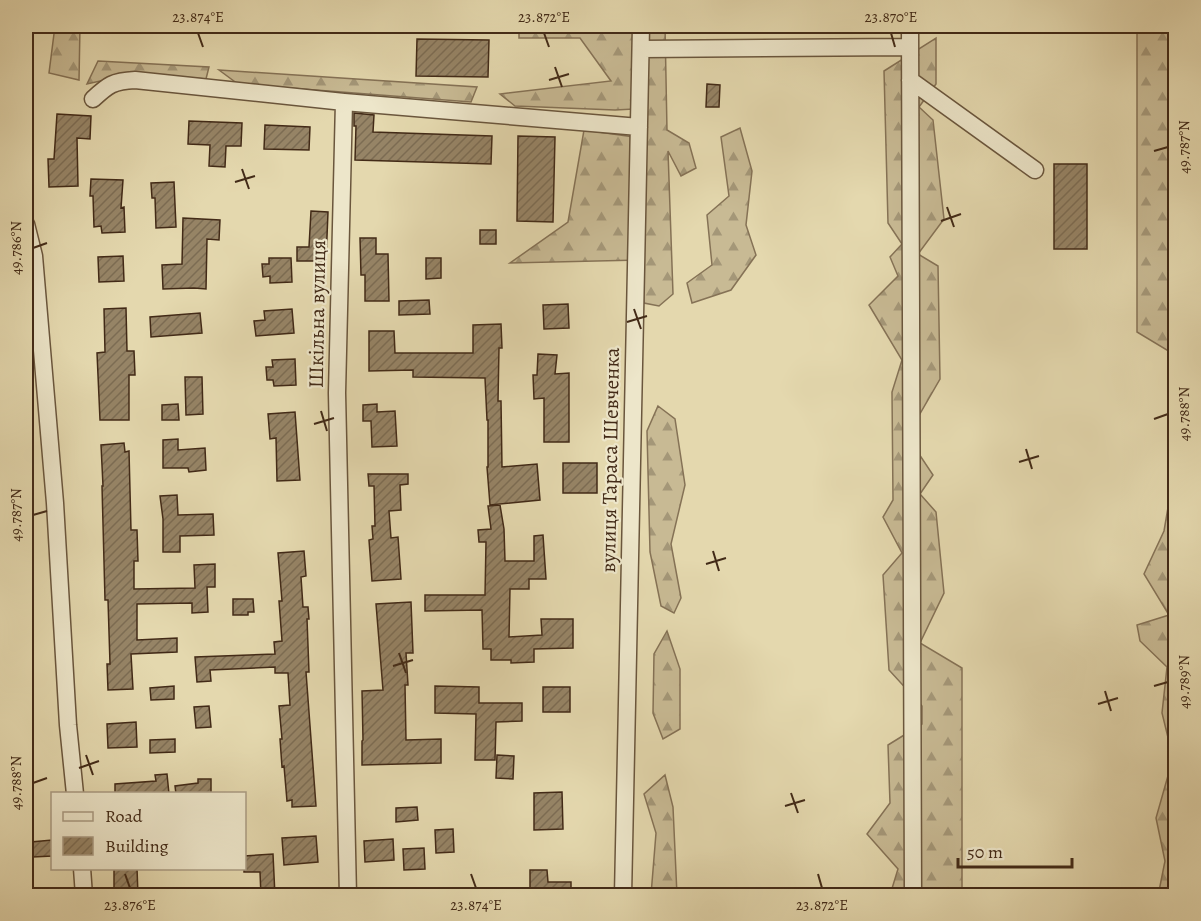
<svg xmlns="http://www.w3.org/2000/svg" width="1201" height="921" viewBox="0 0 1201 921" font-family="Alegreya,serif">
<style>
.forest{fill:url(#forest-firs);stroke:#857256;stroke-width:1.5}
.building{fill:url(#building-hatch);stroke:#422a17;stroke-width:1.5}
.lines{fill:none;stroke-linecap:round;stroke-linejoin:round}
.street-casing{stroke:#6a563d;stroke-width:19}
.street{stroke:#ede6ca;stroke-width:16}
.ticks{fill:none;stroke:#422a17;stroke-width:2}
.labels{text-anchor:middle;stroke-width:4.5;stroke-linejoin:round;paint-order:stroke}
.street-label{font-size:21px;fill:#422a17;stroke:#ede6ca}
.neatline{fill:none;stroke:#422a17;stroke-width:2}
.ticks-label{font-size:15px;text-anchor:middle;fill:#422a17}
</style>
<defs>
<pattern id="forest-firs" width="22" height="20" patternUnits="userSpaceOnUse" patternTransform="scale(1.5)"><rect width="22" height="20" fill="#c8ba94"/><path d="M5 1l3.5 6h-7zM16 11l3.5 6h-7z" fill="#a49778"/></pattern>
<pattern id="building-hatch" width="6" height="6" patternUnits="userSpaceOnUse" patternTransform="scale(1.5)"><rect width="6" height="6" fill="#968466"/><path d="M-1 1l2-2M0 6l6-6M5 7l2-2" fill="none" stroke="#7c6c53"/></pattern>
</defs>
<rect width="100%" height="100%" fill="#e4d8ae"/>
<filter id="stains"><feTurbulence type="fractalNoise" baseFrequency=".00333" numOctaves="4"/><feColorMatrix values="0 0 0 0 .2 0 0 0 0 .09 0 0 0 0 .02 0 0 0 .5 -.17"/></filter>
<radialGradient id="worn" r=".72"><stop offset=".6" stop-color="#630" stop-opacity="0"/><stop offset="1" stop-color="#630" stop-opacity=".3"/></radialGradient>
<path class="forest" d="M55,26H80L79,80L49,73Z
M519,26H665L667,130L689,143L696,168L681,176L668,151L673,294L659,306L644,303L640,260L510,263L568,222L584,130L642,138L634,109L615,110L515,106L500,94L611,81L580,38H519Z
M1137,26H1175V79L1168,116L1176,190L1175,355L1137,332Z
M936,38V84L919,107L933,120L944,219L918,254L938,266L940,379L917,419V451L933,475L920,494L936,512L944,593L920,643L962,668V895H890L898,869L867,834L890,803L888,745L922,724V706L889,670L883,575L902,553L883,517L893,500L892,392L902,360L869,305L898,276L890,257L902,244L888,223L884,71Z
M98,61L209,67L206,79L136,73L87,84Z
M219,70L477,87L471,102L238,84Z
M740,128L752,171L746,225L756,255L731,290L692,303L687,283L712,265L707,215L729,196L721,137Z
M658,406L675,419L685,485L671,544L681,598L674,613L661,606L650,552L647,431Z
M1172,484L1176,485V895L1158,896L1165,861L1156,818L1173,758L1162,713L1167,667L1140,641L1137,625L1169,615L1144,574L1164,531Z
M667,631L680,669V729L663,739L653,713L654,654Z
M665,775L673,807L677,895H651L656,833L644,794Z"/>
<path class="building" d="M417,39L489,40L488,77L416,76Z
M707,84L720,85L719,107H706Z
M354,113L374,115L373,132L492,136L491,164L355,160L356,126H354Z
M57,114L91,116L90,139L77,138L78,186L49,187L48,159H54Z
M189,121L242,123L241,146H226L225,167L209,166L210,145L188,144Z
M265,125L310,127L309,150L264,149Z
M518,136L555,137L553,222L517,221Z
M1054,164H1087V249H1054Z
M91,179L123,180L121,208L124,207L125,232L102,233L101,226L94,227L93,196H90Z
M174,182L176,227L156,228L155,198H152L151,183Z
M311,211L328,212L326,261H297V247H309Z
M183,218L220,220L219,240L207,239L206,289L194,288L163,289L162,265L182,264Z
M480,230H496V244H480Z
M360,238H376V254H388L389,301H365V275H361Z
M123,256L124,281L99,282L98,257Z
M269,258H291L292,282L270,283V276L263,277L262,264H269Z
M426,258H441V278L426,279Z
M429,300L430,314L399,315V301Z
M568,304L569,328L544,329L543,305Z
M126,308L127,351H134L135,375H129V420H100L97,353L105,352L104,309Z
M292,309L294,333L256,336L254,321L265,320L264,311Z
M200,313L202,333L151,337L150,317Z
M501,324L502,348H499L498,401H501L502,467L537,464L540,500L490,505L487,467H488V420H487L485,378L413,377V370L369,371V331H394L395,353H473V325Z
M538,354L557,355L555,374L569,373V442H544V398L534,399L533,375H537Z
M295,359L296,385L274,386L273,380H267L266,367H273L272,360Z
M185,377H202L203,414L186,415Z
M178,404L179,420H162V405Z
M377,404V412L395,411L397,446L372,447L371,421H363V405Z
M295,412L300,480L277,481L276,438L270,439L268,414Z
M178,439V450L205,448L206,470L189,472L188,468H163V440Z
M124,443L125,452L129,451L131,530H137L138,561H134V589L195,588L194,565L215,564V587H207L208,612L192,613V603L137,604V640L177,638V652L131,654L133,689L108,690L107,664H110L108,600H105L102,486H103L101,445Z
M563,463H597V493H563Z
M368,474H408V484L400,485L401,510L389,511L391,538L398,537L401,579L372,581L369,540L373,539L372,526H375L374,486H369Z
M177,495L178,515L213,514L214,535L180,536V552H163V519L160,496Z
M500,505L504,529L505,561H534V536L543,535L546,579H529V589H510L509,637L542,635L541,619H573V648L534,649V662L511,663V660H491V649H483L482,610L425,611V595H485L486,542H479L478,530L491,529L488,506Z
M304,551L306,576L301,577L303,607H308L309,619H307L309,672H306L316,806L292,807V800L287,801L284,766L282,767L280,739H282L279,706L290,705L288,673H275V667L210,670L211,681L197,682L195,657L275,654L274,642L282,641L279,601H282L278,553Z
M233,599H253L254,612H248V615H233Z
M411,602L413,653H406L408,685H405L406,740L441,739V763L362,765V741L363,740L362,691L383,690L376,604Z
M174,686V699L151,700L150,688Z
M435,686L479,687V703H522V721L496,722L495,760H475L476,714L435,713Z
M543,687H570V712H543Z
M209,706L211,727L196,728L194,707Z
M136,722L137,747L108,748L107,724Z
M175,739V752L150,753V740Z
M497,755L514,756L513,779L496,778Z
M167,774L169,794H115V784L156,781L155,775Z
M198,779H211V794H176L175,786L198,783Z
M562,792L563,829L534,830V793Z
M417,807L418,820L396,822V808Z
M453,829L454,852L436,853L435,830Z
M316,836L318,862L284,865L282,838Z
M393,839L394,860L365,862L364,841Z
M52,840V856L33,857L31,842Z
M424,848L425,869L404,870L403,849Z
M273,854L275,896H261L260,872H244V856Z
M114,868H137L138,896H114Z
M530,870H547L548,882H571V896H530Z"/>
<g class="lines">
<defs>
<path id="street" d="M910,26L913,896
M642,49L909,47
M910,80L1035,170
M93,99C108,85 113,81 135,80L344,102L639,127
M344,102L337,393L348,896
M26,224L34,256L55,503L68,725L75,794
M82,868L84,896
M623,896L641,26"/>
</defs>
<use href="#street" class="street-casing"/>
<use href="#street" class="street"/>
</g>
<path class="ticks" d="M198,33L203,47M544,33L549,47M891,33L895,47M555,67L562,87M549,80L569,74M1154,151L1168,147M242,169L249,189M235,182L255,176M947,207L954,227M941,221L961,214M33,248L47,243M634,309L641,329M627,322L647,316M321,411L327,431M1154,419L1168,414M314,424L334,418M1026,449L1032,469M1019,462L1039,456M33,515L47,511M713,551L719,571M706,564L726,558M399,653L406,673M393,666L413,660M1154,686L1168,682M1105,691L1111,711M1098,704L1118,698M86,755L93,775M79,768L99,761M33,783L47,778M791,793L798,813M785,806L805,800M125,874L130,888M471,874L476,888M818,874L822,888"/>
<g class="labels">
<g class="street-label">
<text transform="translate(317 314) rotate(-89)" y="7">Шкільна вулиця</text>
<text transform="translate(610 460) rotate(-89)" y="7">вулиця Тараса Шевченка</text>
</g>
</g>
<rect width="1201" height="921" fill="none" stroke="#e4d8ae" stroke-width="66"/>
<rect x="51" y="792" width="195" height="78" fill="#ede6ca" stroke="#a99b82" stroke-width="1.5"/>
<rect x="63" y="812" width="30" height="9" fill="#ede6ca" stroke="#a99b82" stroke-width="1.5"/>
<text x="105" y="822" font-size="18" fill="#422a17">Road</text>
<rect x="63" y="837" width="30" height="18" fill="url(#building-hatch)" stroke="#a99b82" stroke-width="1.5"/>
<text x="105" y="852" font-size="18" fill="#422a17">Building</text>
<path d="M958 858v9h114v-9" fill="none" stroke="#422a17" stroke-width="3"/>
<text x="967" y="858" font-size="18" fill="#422a17" stroke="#ede6ca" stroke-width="4.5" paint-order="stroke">50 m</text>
<rect x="33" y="33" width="1135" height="855" class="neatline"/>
<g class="ticks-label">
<text x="198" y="22">23.874°E</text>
<text x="544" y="22">23.872°E</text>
<text x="891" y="22">23.870°E</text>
<text transform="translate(1184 147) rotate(-90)" y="5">49.787°N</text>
<text transform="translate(16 248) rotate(-90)" y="5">49.786°N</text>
<text transform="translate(1184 414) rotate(-90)" y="5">49.788°N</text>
<text transform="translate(16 515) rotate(-90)" y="5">49.787°N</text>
<text transform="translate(1184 682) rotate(-90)" y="5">49.789°N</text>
<text transform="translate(16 783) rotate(-90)" y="5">49.788°N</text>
<text x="130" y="910">23.876°E</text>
<text x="476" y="910">23.874°E</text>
<text x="822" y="910">23.872°E</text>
</g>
<rect width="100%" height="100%" filter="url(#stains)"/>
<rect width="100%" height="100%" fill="url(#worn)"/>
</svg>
